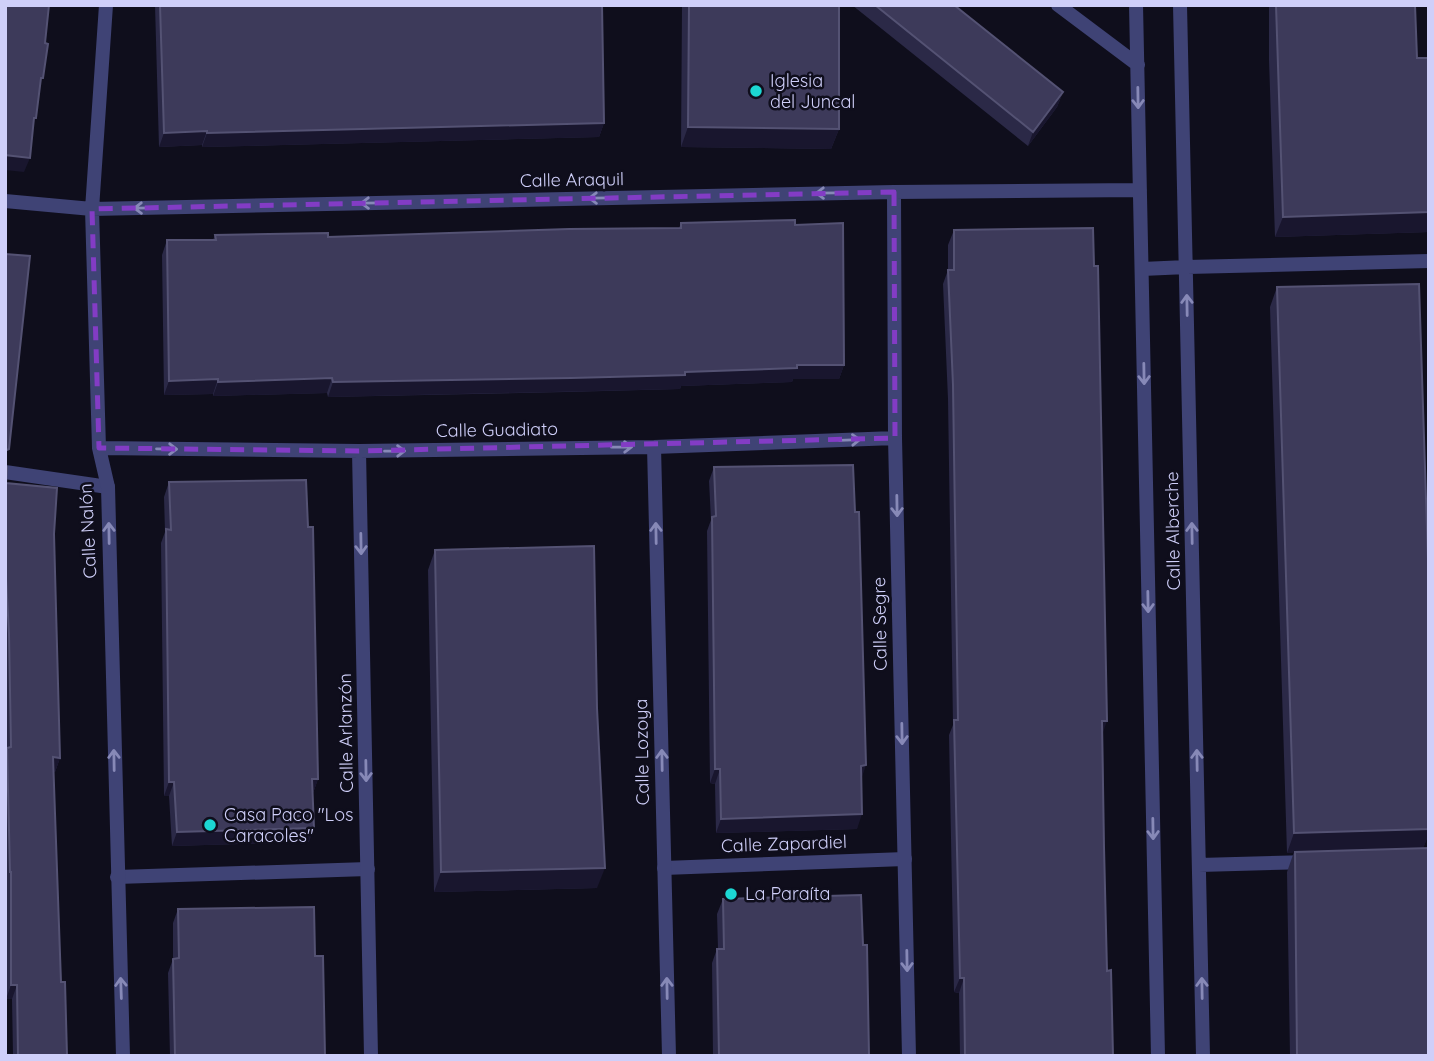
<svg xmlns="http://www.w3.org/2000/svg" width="1434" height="1061" viewBox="0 0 1434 1061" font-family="Quicksand,sans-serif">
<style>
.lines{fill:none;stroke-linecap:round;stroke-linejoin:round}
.pedestrian{stroke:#3f4375;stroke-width:14}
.minor{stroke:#3f4375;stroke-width:14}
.wall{fill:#2b2947}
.shaded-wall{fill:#19162e}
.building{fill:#3d3a5a;stroke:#545273;stroke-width:2}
.oneway{stroke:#8789b7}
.marked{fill:none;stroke:#833cc5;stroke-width:5;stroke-dasharray:14 9;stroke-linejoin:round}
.poi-dot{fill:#1cd7d3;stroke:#0f0e1c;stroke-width:2.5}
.labels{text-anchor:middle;stroke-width:5;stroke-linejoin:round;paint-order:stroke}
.poi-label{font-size:18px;fill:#cfcff9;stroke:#0f0e1c;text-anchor:start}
.street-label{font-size:18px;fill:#cfcff9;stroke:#0f0e1c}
</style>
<rect width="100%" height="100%" fill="#0f0e1c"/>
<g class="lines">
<path class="pedestrian" d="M5,472L108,487
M664,868L905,859
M117,877L368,869"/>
<path class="minor" d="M106,5L92,209L99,448L108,487L123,1056
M1058,5L1138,65
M1136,5L1158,1056
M1180,5L1203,1056
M894,192L895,438L909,1056
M5,201L92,209L894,192L1140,190
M1142,269L1187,267L1429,261
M654,447L669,1056
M99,448L359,451L654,447L895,438
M359,451L371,1056
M1199,865L1310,862"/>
</g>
<path class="wall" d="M155,5H602L604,123L599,137L202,147V145L159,147Z
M682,5H839V129L831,149L681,147Z
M852,5H954L1063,92L1057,107L1028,146Z
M1269,5H1415L1417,58H1429V232L1275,237L1269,60Z
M681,223L795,225L844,365L839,379H793L792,382L681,386L680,389L566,392L328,397L327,393L213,396V394L164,395L162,255L167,240H213L215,235L328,237L679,228Z
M954,230L1103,733L1104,847L1107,971L1113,1056H960L959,993L954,992L949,735L953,725L948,399L943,284L948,270V245Z
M1277,287L1429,590V833L1423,848L1429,1056H1290L1287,872L1294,852L1287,853L1270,307Z
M5,465L6,483L54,534L60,758L55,772L53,771L61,982L67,1056H13L12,999H6Z
M714,467L861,779L857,829L716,833L715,784L710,783L707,531L711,520L709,481Z
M169,482L308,527L318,779L313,793L309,842L172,846L169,796H164L161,543L165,532L164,497Z
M435,550L597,888L434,892L428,570Z
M723,899L863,945L869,1056H713L712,963L717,949H718L717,914Z
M178,909L315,956L325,1056H170L168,973L173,959V923Z"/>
<path class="shaded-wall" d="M1063,92L1057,107L1028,146L1033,132Z
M604,123L599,137L202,147L207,133Z
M688,127L839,129L831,149L681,147Z
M207,131L202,145L159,147L164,133Z
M5,155L30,158L24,172L5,170Z
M1429,212V232L1275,237L1283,217Z
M797,365H844L839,379H793L792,382L681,386L680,389L328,397L333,382L685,372Z
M332,378L327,393L213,396L218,382Z
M218,379L213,394L164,395L169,381Z
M1102,721H1107L1102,735Z
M53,757L60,758L55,772L48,771Z
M866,765L861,780V766Z
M715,769H720L715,784L710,783Z
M312,779H318L313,793Z
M169,782H174L169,796H164Z
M862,814L857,829L716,833L721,819Z
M314,828L309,842L172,846L177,832Z
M1429,829V833L1423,849L1287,853L1294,833Z
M605,868L597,888L434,892L441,872Z
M960,978H964L959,993L954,992Z
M11,985H17L12,999H6Z"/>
<path class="building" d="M5,5H49L45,43L48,44L43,78H41L36,118H34L30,158L5,155Z
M160,5H602L604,123L207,133V131L164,133Z
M689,5H839V129L688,127Z
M875,5H954L1063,92L1033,132Z
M1276,5H1415L1417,58H1429V212L1283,217Z
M795,220V225L843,223L844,365H797V368L685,372V375L571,378L333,382L332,378L218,382V379L169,381L167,240H216L215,235L328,233V237L569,229L681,228V223Z
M1093,228L1094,266H1098L1107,721H1102L1104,847L1107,971L1111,970L1113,1056H965L964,978H960L954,720H958L953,385L948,270H954V230Z
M5,254L30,256L9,449L5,451Z
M1419,284L1429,590V829L1294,833L1277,287Z
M5,465L7,467L6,483L57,488L54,534L60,758L53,757L61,982H65L67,1056H18L17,985H11V872H10L7,748L11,747L9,634L5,560Z
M853,465L855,512H859L866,765L861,766L862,814L721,819L720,769H715L712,517L716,516L714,467Z
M306,480L308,527H313L318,779H312L314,828L177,832L174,782H169L166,529L171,530L169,482Z
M594,546L597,708L605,868L441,872L435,550Z
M1429,848V1056H1297L1295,852Z
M861,895L863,945H867L869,1056H719L717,949H724L723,899Z
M314,907L315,956H323L325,1056H175L173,959L179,958L178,909Z"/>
<defs><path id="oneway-shaft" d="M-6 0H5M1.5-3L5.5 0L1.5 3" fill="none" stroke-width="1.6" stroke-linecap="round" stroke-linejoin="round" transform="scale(1.75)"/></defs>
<g class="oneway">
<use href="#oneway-shaft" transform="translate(1138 98) rotate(89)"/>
<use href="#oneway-shaft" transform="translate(826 193) rotate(179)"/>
<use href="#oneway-shaft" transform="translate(599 198) rotate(179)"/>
<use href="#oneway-shaft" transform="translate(371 203) rotate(179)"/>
<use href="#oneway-shaft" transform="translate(144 208) rotate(179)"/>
<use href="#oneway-shaft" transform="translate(1187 305) rotate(-91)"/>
<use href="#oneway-shaft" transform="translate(1144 374) rotate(89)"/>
<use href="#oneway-shaft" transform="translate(850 440) rotate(-2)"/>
<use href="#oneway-shaft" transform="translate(622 447) rotate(-1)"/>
<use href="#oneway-shaft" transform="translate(167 449) rotate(1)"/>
<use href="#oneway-shaft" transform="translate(395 451) rotate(-1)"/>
<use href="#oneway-shaft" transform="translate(897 506) rotate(89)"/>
<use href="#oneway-shaft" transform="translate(109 533) rotate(-91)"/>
<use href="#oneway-shaft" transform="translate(656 533) rotate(-91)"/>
<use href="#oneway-shaft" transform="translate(1192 533) rotate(-91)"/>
<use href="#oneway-shaft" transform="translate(361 544) rotate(89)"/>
<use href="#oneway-shaft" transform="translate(1148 602) rotate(89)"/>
<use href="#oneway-shaft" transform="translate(902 734) rotate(89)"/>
<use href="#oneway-shaft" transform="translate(114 760) rotate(-91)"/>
<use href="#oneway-shaft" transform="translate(662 760) rotate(-91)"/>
<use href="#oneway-shaft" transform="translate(1197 760) rotate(-91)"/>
<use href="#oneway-shaft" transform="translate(366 771) rotate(89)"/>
<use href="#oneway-shaft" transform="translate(1153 829) rotate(89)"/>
<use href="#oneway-shaft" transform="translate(907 961) rotate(89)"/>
<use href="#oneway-shaft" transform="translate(121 988) rotate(-92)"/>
<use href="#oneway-shaft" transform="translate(667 988) rotate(-91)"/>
<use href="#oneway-shaft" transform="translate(1202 988) rotate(-91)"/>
</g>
<path class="marked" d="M894,192L895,438L359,451L99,448L92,209Z"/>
<g class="poi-dot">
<circle cx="756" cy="91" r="7"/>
<circle cx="210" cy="825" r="7"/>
<circle cx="731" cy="894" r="7"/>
</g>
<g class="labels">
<g class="poi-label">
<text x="770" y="87">Iglesia<tspan x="770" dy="21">del Juncal</tspan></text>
<text x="224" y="821">Casa Paco "Los<tspan x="224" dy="21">Caracoles"</tspan></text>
<text x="745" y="900">La Paraíta</text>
</g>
<g class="street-label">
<text transform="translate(572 180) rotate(-1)" y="6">Calle Araquil</text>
<text transform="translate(497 430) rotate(-1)" y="6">Calle Guadiato</text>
<text transform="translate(88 531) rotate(-93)" y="6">Calle Nalón</text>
<text transform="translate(1173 531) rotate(-91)" y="6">Calle Alberche</text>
<text transform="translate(880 624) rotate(-91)" y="6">Calle Segre</text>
<text transform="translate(346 733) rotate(-91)" y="6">Calle Arlanzón</text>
<text transform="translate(642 752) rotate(-91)" y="6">Calle Lozoya</text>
<text transform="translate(784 844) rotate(-2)" y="6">Calle Zapardiel</text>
</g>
</g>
<rect width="1434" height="1061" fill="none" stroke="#cfcff9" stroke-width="14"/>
</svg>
